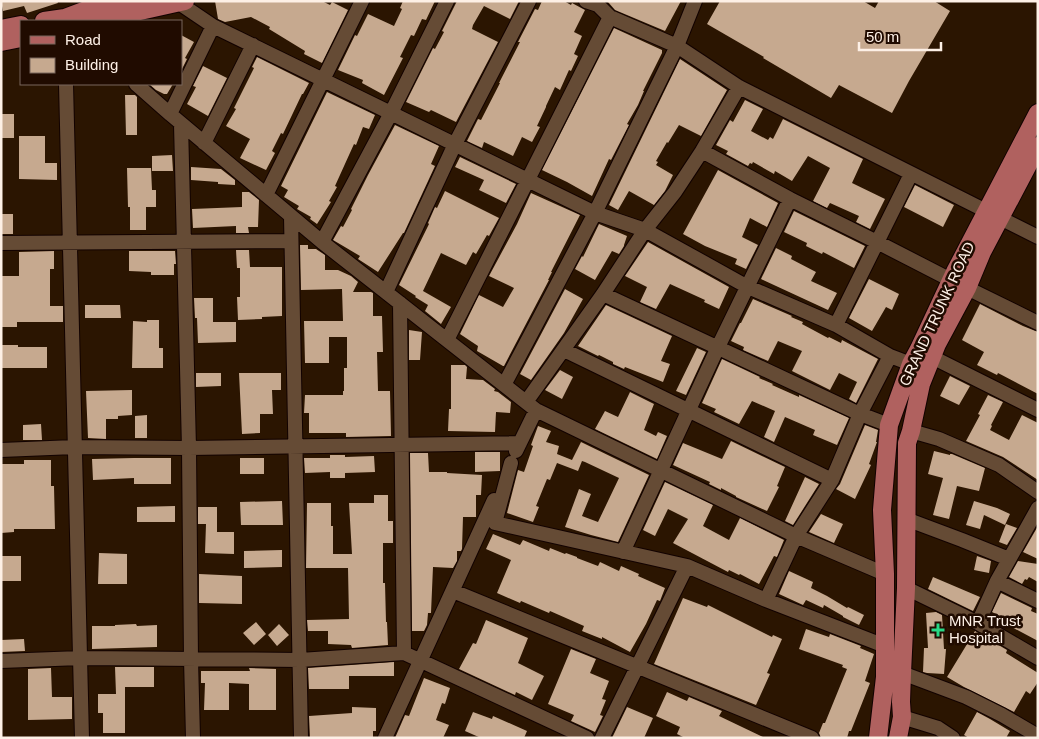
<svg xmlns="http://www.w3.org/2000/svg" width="1039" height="739" viewBox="0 0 1039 739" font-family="Arial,sans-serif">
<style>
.building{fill:#c6a98f}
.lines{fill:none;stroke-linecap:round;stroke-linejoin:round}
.minor-casing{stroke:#120200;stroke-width:16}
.major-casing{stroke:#120200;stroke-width:20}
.minor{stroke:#654b35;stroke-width:14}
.major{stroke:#b0615f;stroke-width:18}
.poi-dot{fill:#28d885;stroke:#200b00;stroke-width:2}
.labels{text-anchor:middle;stroke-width:5;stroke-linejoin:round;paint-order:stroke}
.street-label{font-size:15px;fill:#fdf0e6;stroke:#200b00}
.poi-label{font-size:15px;fill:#fdf0e6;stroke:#200b00;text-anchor:start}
</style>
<rect width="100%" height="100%" fill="#2b1501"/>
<path class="building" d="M1,1H57L58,3L27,13L24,6L3,11Z
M215,1H322L330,5L332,2L348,10L322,63L304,54L305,51L269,29L270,27L251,17L225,22L218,19Z
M403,1H435L426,20L422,19L414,36L411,35L400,57L403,58L384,95L362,83L363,80L338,70L355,35L357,36L368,14L394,26L402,9L400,8Z
M457,1H519L510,19L484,6L473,25L472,29L498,42L456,122L431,110L429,112L406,102L433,48L435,49L444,32L442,31Z
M542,1H564L571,5L572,3L585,10L574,32L582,36L574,54L578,56L571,71L569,70L560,90L555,87L546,106V107L537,126L540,127L532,142L522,137L513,156L484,142L482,148L467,141L478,119L481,120L500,83H499L520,42H518L535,9L538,10Z
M608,1H681L665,31L615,10L608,2Z
M720,1H863L875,8L879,1H934L950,11L909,81L892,113L839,85L831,98L763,58L764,57L707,24Z
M614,28L662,50V53L643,91H644L638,105L627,124L629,125L611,160L609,159L592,196L567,182L542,170Z
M181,35L194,42L185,58L187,59L181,71Z
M257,57L309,83L303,94H302L283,134L281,133L272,151L275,153L266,170L240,158L250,139L226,126L236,109L234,108L254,68L252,67Z
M680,59L727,90L701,136L679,125L668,143L667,142L656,161L658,162L656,165L673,175L665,191L654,205L629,191L618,210L609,205Z
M203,66L227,78L208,116L187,104L196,87L193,86Z
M149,84H173L167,94H164L156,90Z
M327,92L375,115L369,129L363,127L356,145L354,144L335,186L337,187L329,201L331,202L317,224L310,219L311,217L297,209L299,206L284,197L288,190L281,186Z
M125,95H135L137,97V135H126Z
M745,100L763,109L751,131L768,140L770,137L773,139L783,119L863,159L852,183L885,199L870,229L856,222L859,216L830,203L827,208L813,201L830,168L808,156L792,181L775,171L774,174L753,162L752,164L750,163L748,166L726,154L728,151L716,145L730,120L733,122Z
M1,114H14V138H1Z
M395,125L439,146L431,164L435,166L404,233H403L378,272L358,259L360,256L333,240L341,226L343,227L352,210L351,209L368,175Z
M19,136H45V163H57V180L19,179Z
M172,155L173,171H152V156Z
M460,157L516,184L506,203L479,190L484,180L455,167Z
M191,167L221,169L235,180V185L218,184V182L191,180Z
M127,168H151L152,190H156V207H146V230H130V207H128Z
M718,170L778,203L767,227L750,218L742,237L758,245L746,269L735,264L737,259L705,246L683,234Z
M915,185L954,205L943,227L904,207Z
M445,191L499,218L489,236L487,235L476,254L473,252L466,265L441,253L423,291L451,307L441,324L425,311L428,305L415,297L416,296L399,285L429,224L428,223L435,207L437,208Z
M242,192H249L259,200L258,227H248L249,233H236V226L193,228L192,209L242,207Z
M531,193L580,215L551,272H552L548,280H549L504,366H503L477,351L478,346L460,334L479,295L503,307L514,288L489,276L517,224Z
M794,211L865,246L854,268L823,252L822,254L806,246L807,243L784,232Z
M1,214H13V234H1Z
M599,224L627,236L624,245V246L619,254L612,251L595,280L575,269L582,256L583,257Z
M648,242L729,287L719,309L704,302L705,300L670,284L656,309L640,302L647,287L625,276Z
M300,245H308V249H316L325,255V270H338L351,276L358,282L353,292H371L373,293V316H382L383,352H377L378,391H390L391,436L346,437V433H309V413H304L305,395H343V391H344V368H347V337H329V363H305L304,321H343L342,289L301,290Z
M776,248L792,256L791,259L816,272L811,281L837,293L828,310L761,279Z
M236,250H249L250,267H282V316L262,317V319L238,320L237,297H240V268H237Z
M54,251V269H50V306H63V322H17V327H1V276H19V252Z
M129,251H175L176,264H174V275H151V272L129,271Z
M869,279L899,294L892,310L886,307L872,331L849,318Z
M565,289L583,299L564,333L531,380L520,374Z
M194,298H213V322H236V342L198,343L197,318H195Z
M753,299L792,316L791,317L803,322L802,324L828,338L829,337L841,343L842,340L878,359L856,403L849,399L857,382L839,373L830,390L792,371L802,351L778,341L768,361L743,350L744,347L731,341L740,323H741Z
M980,304L1023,326L1038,332V394L998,373L997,375L977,365L984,352L962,340Z
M85,305H120L121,318H85Z
M606,305L672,336L661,361L670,364L663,382L625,367L624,369L613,364V362L599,355L598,356L578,346Z
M147,320H159V348H163V368H132L133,321L147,322Z
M409,330L422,332L420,360H409Z
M1,345H18V347H47V368H1Z
M697,348L706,352L686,395L676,391Z
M722,359L760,377L759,378L773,384L772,385L799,397V395L849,418L837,445L813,435L815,430L785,417L774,442L764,437L775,411L752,401L739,424L714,412L716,409L702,403Z
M451,365H465L467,367L466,379L483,380L495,389L494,391L498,392L511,402L510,413L496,412L495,432L448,431L449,409H451Z
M560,370L573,377L562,399L545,390Z
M196,373H221V386L196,387Z
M239,373H281V390H272L273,414H260V433L242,434Z
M950,376L970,386L959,405L940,396Z
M132,390V415L118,416V419H106V439L88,438L86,391Z
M630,392L654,404L644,430L656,436L658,432L667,436L657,459L595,429L605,411L618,417Z
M988,395L1003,402L991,425L992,426L990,430L1009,440L1022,415L1038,423V480L1003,457L966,441L980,415L978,414Z
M147,415V438H135V416Z
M41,424L42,440H23V425Z
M865,425L878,430L876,442H877L869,464L871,465L855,499L836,489L840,484Z
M538,426L551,431L546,442L559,446L557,454L572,460L581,442L649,475L618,542L591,535L565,527L579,489L591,494L582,516L598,522L619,478L585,462L582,461L578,471L557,463L550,480L547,479L536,506L539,507L533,522L507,513L518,470L524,472L533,446L531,445Z
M731,441L785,467L777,486L779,487L767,511L736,497V496L721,488V490L709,484L710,482L673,465L683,443L722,459Z
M934,451L950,455V454H952L985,468L979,491L957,486L949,519L933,515L943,478L928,474Z
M475,452H500V471L475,472Z
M410,453H428L429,472H447V473L482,475L481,495H476V517H463L462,549L461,551H457V561L453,568L433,567L431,613H428L427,625L424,631H412Z
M330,455H345V457L374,456L375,472L345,473V478H330V472L305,473L304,458H330Z
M134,458H171V484H134V478L93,480L92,459Z
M240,458H264V474H240Z
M24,460H51V486H54L55,529H14V532L1,533V464H24Z
M805,477L819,484L793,525L785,521Z
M665,482L713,505L703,526L729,540L740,518L784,540L777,557L774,556L759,584L740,574L739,575L729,570L728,572L673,543L688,519L668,509L655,536L643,530Z
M374,495H388V521H393V543H383V583H385L386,622H387L388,645L352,648L351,645L328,644V631H308L307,620L349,619L348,568H306L307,503H331V526H333V554H352L349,503H374Z
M282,501L283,525H241L240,502Z
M974,501L997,508L1010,514L1005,525L984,515L980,529L966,525Z
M175,506V522H137V507Z
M198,507H217V532H234V554L205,553L206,524H198Z
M821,514L843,524L834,543L809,532Z
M1006,524L1017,528L1007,545L999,542Z
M1038,526V559L1023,552Z
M493,534L520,545L523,540L549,551L550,548L565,554L566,553L577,557V558L598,566L600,562L619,571L621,566L639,574L638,576L665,588L660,601L657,600L646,624L630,652L602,637V639L582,631L584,626L550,611L549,613L521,601L520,603L497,593L511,560L486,549Z
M282,550V567L244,568V551Z
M99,553L127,554V584H98Z
M1,556H21V581H1Z
M977,556L991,561L989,573L974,570Z
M1018,561L1038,564V582L1029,577L1027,580L1025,579L1022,584L1009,577Z
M789,571L813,582L811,588L827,596L847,608L848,607L864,615L859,625L843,617V616L824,605L823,608L806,600L803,605L779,594Z
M199,574L242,576V604L199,603Z
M933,577L980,597L973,611L928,589Z
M1001,593L1032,608L1031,611L1038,614V641L1004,623L1006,619L992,612Z
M683,598L707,607L708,605L772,637L773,635L782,639L767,673L770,674L756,705L654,664Z
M936,612L942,615L944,649H946L944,674L927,673L923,672L924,648H928L926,613Z
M486,620L528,638L518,663L544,676L532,700L516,692L515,695L459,669L473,643L476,644Z
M256,622L266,634L254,645L243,633Z
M136,624L137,626L157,625V647L92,649V626H115V625Z
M279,624L289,635L277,646L268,635Z
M806,629L829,637L830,634L861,646L860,648L874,654L865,681L870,683L851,731H849L847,738H821L819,733L823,723H825L847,669L842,667L843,665L799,649Z
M975,631L1007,650L1006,653L1038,673V682L1030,694L1026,691L1014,712L964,687L947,677Z
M24,639L25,651L1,652V640Z
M571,649L596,659L590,673L609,681L602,699L606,700L600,715L603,716L595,732L571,721L574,715L548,704Z
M394,662V676H349V689H309L308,668Z
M115,667H154V687H125V733H103V713H98V694H116Z
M51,668L52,697H72V719L28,720V669Z
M249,668L276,669V710H249V684L229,683V710H204L205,683H201V671H250Z
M424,678L450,688L445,704L442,703L436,720L449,725L443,738H395L405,715L409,716Z
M667,692L687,701L689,697L722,711L719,716L765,738H685L677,734L680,727L656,716Z
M352,707L376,708V731H373V738H310L309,716L352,713Z
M627,707L653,718L644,738H612Z
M473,712L492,719L493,716L527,731L524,738H481L465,731Z
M977,712L990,719L1010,731L1006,738H969L964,735Z"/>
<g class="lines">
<defs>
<path id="minor" d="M176,1L213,26L595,213L645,230L746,286L836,325L890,356L911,364
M586,1L598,5L610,17L677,46L739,87L1038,237
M66,84L82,738
M136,84L170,114L322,242L536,410L796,536L885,574
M170,114L213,26
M181,124L189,448L191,659L193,738
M204,143L253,45
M702,151L790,199L877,242L951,280
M266,195L362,1
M291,216L301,738
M322,242L391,113L447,1
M1,243L291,241
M967,288L1038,323
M386,292L455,144L529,1
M603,294L860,414L889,425
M400,303L404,653
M836,325L911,174
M447,340L610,17
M564,350L832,480
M932,357L1038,410
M504,385L595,213L677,46L695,1
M526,402L603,294L645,230L675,192L702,151L739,87
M911,431L939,439L999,465L1038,492
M1,450L75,447L189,448L520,443
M516,451L536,410
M511,463L495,523L687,566L766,600L885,646
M906,519L962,540L1009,559
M623,552L718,347L790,199
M997,581L1038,601
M906,588L978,623L1038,658
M453,591L812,738
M766,600L796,536L832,480L860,414L890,356
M978,623L997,581L1038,508
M1,661L81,658L300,660L404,653L587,738
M902,673L966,697L1002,715L1038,736
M902,717L938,728L953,738
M385,738L494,500
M602,738L687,566"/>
<path id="major" d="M44,21L65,18L89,9L130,1
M95,21L185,1
M1,29L21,25
M1,42L21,38
M878,738L885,677V574L882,510L889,425L911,364L919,349L955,272L1038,113
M898,738L902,717L901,702L902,673L906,588L907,443L911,431L921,384L937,344L967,288L982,252L1038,146"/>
</defs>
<use href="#minor" class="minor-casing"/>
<use href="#major" class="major-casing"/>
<use href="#minor" class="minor"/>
<use href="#major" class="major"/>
</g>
<path class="poi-dot" d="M935.5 622.5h5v5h5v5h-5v5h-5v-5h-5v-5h5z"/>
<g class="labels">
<g class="street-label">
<text transform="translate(937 314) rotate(-65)" y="5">GRAND TRUNK ROAD</text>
</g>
<g class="poi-label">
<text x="949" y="626">MNR Trust<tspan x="949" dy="17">Hospital</tspan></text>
</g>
</g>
<rect width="1039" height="739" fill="none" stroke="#fdf0e6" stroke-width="5"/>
<rect x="20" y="20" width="162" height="65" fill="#200b00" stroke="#78675c"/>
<rect x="30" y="36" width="25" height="8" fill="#b0615f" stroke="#78675c"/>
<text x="65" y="45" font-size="15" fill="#fdf0e6">Road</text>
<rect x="30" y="58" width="25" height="15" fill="#c6a98f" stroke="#78675c"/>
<text x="65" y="70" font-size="15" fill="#fdf0e6">Building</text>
<path d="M859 42v8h82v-8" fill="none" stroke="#fdf0e6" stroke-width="2.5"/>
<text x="866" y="42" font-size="15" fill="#fdf0e6" stroke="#200b00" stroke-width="4" paint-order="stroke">50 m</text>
</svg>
